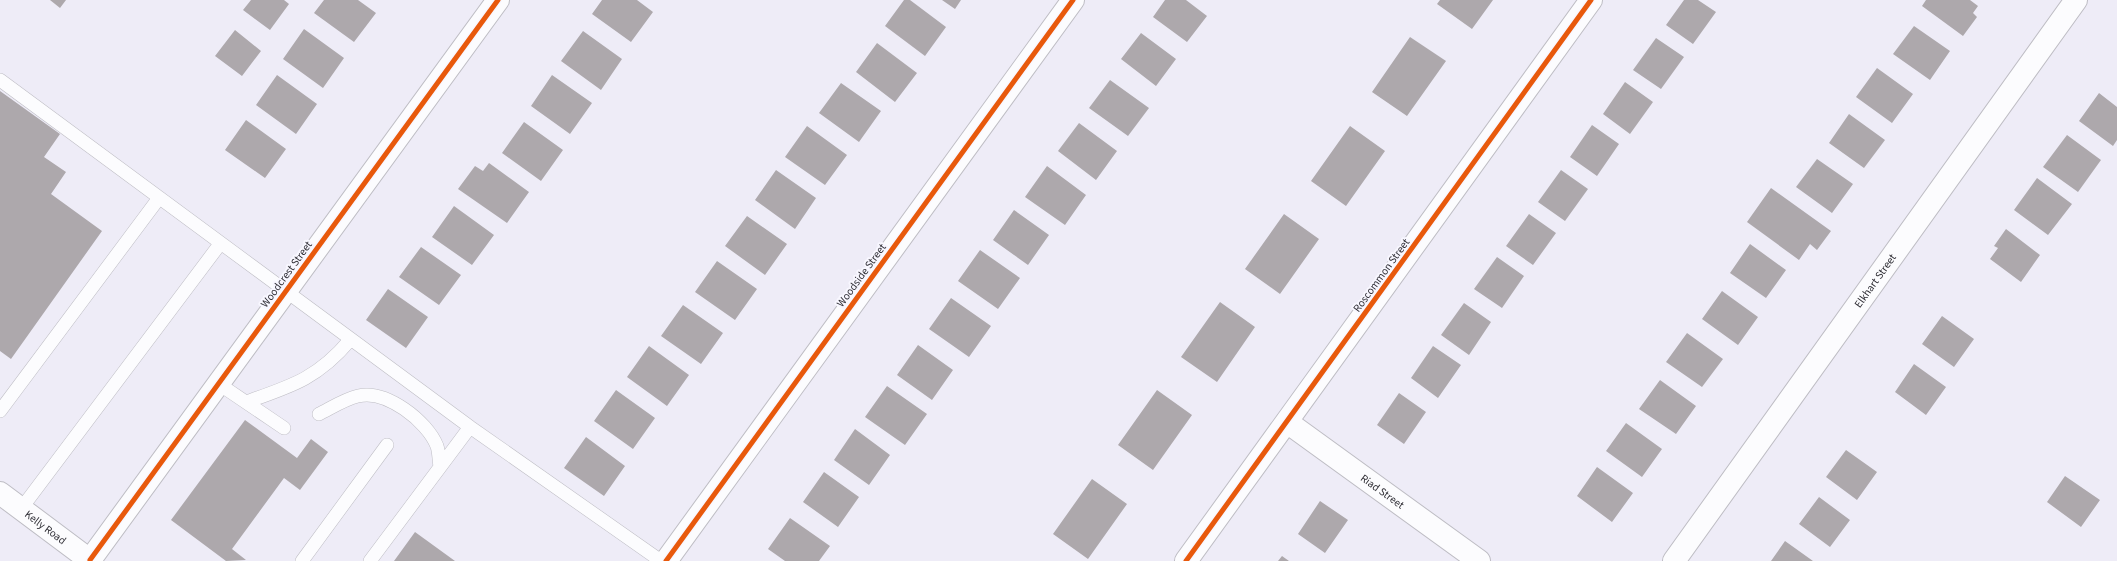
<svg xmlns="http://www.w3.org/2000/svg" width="2117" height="561" viewBox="0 0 2117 561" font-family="'Source Sans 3',sans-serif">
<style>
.building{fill:#ada8ac}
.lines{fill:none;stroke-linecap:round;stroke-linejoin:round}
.service-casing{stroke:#bebdc4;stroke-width:14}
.minor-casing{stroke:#bebdc4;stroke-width:24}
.tertiary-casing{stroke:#bebdc4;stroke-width:24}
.service{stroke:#fcfcfe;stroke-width:13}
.minor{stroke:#fcfcfe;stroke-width:22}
.tertiary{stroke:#fcfcfe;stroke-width:22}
.cycleway-casing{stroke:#f8f7ff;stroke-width:8}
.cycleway{stroke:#e8590c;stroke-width:5}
.labels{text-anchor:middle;stroke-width:4;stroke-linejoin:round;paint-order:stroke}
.street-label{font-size:11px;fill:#2e2d34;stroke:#f8f7ff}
</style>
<rect width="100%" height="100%" fill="#eeecf7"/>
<path class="building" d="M50,0H66L60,8Z
M251,0H284L289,4L270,30L243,10Z
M324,0H358L376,13L354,42L314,13Z
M602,0H637L653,12L631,42L592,14Z
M904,0H910L946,27L925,56L885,26Z
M942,0H961L955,9Z
M1165,0H1186L1207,16L1187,42L1153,17Z
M1440,0H1493L1472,29L1437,4Z
M1684,0H1698L1716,12L1693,44L1666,25Z
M1926,0H1970L1978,6L1973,13L1977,17L1963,36L1922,6Z
M1914,26L1950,51L1930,80L1893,54Z
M304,29L344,58L323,88L283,59Z
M235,30L261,51L242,76L215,56Z
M583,31L622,59L601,90L561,61Z
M1141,33L1176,59L1156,86L1121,59Z
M1410,37L1446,61L1407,116L1372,92Z
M1656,38L1684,57L1661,89L1633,70Z
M877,43L917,73L895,102L856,72Z
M1877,68L1913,94L1892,123L1856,97Z
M277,75L317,104L296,134L256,105Z
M552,75L592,103L570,134L531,106Z
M1110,80L1149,108L1128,136L1089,108Z
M1625,82L1653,102L1630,134L1603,114Z
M841,83L881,111L859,142L819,113Z
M0,91L60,134L44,157L66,172L51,194L102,231L11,359L0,351Z
M2099,93L2117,107V140L2113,146L2079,121Z
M1849,114L1885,140L1864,168L1829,143Z
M246,120L286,149L265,178L225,150Z
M524,122L563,150L541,181L502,153Z
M1079,123L1117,151L1096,180L1058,151Z
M1592,125L1619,144L1597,176L1570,157Z
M807,126L847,155L825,185L785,157Z
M1350,126L1385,151L1346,206L1311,181Z
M2067,135L2101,160L2078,192L2043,167Z
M1817,159L1853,184L1832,213L1796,187Z
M489,163L529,192L507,223L458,189L475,166L483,171Z
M1047,166L1086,195L1065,225L1025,197Z
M776,170L816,198L795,229L755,200Z
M1561,170L1588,189L1565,221L1538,202Z
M2037,178L2072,204L2048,235L2014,210Z
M1771,188L1831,231L1817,250L1810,244L1799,260L1747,222Z
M454,206L494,235L472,265L432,237Z
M1014,210L1049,235L1028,265L993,240Z
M1284,214L1319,239L1280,294L1245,269Z
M1529,214L1556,233L1533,265L1506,246Z
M747,216L787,244L765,275L725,246Z
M2006,229L2040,255L2021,282L1990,259L1998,248L1994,246Z
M1750,244L1786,270L1766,298L1730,273Z
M421,247L461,275L439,305L399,277Z
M980,250L1020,278L998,309L958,281Z
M1497,257L1524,276L1502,308L1474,289Z
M717,261L757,289L735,320L695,292Z
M388,289L428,317L406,348L366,320Z
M1722,291L1758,317L1738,345L1702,319Z
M951,298L991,326L969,357L929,329Z
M1220,302L1255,327L1217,382L1181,357Z
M1464,303L1491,322L1469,355L1441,335Z
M683,305L723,333L701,364L661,336Z
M1942,316L1974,339L1954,367L1922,344Z
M1687,333L1723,359L1702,387L1666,362Z
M918,345L953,370L932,400L897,375Z
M649,346L689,375L667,406L627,377Z
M1433,346L1461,365L1438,398L1411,378Z
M1914,364L1946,387L1926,415L1895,392Z
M1660,380L1696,406L1676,434L1639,409Z
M887,386L927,414L905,445L865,417Z
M616,390L655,418L633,449L594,421Z
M1157,390L1192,415L1153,470L1118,445Z
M1399,393L1426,412L1404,444L1377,425Z
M245,420L297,458L311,439L328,452L300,490L284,478L232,549L246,560L226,561L171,520Z
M1626,423L1662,449L1642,477L1606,451Z
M855,429L890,455L869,485L834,460Z
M586,437L625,466L604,496L564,468Z
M1846,450L1877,472L1857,500L1826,477Z
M1597,467L1633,493L1612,522L1577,496Z
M824,472L859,497L838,527L803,502Z
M2065,476L2100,500L2081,527L2047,502Z
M1092,479L1127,504L1088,559L1053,534Z
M1819,497L1850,520L1830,547L1799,524Z
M1320,501L1348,520L1325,553L1298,534Z
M790,518L830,546L819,561H785L768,549Z
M415,532L455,561H394Z
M1785,541L1813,561H1771Z
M1282,556L1289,561H1278Z"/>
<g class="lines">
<defs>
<path id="service" d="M0,80L470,427L661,561
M219,384L284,428
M246,402C292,386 318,378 350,340
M0,411L159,198
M319,414C331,408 345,399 358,396C386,389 427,421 437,446C439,452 439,461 440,467
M21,509L220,244
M302,561L387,445
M370,561L470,427"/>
<g id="minor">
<path id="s1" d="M1287,422L1479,561"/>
<path d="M90,560L498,0"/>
<path d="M666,561L1073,0"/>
<path d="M1186,561L1591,0"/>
<path id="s2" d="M1674,561L2076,0"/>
</g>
<g id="tertiary">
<path id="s3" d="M0,493L91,561"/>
</g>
</defs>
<use href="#service" class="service-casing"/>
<use href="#minor" class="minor-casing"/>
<use href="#tertiary" class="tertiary-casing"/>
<use href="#service" class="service"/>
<use href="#minor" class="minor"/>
<use href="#tertiary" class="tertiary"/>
<defs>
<path id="cycleway" d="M90,560L498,0
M666,561L1073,0
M1186,561L1591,0"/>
</defs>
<use href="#cycleway" class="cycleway-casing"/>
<use href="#cycleway" class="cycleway"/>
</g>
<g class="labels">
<g class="street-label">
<text transform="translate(286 274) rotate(-54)" y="4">Woodcrest Street</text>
<text transform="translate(861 275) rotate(-54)" y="4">Woodside Street</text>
<text transform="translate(1381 275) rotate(-54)" y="4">Roscommon Street</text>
<text dy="4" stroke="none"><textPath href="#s2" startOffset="345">Elkhart Street</textPath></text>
<text dy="4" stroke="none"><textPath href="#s1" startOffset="118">Riad Street</textPath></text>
<text dy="4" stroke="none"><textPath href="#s3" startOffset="57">Kelly Road</textPath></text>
</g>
</g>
</svg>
